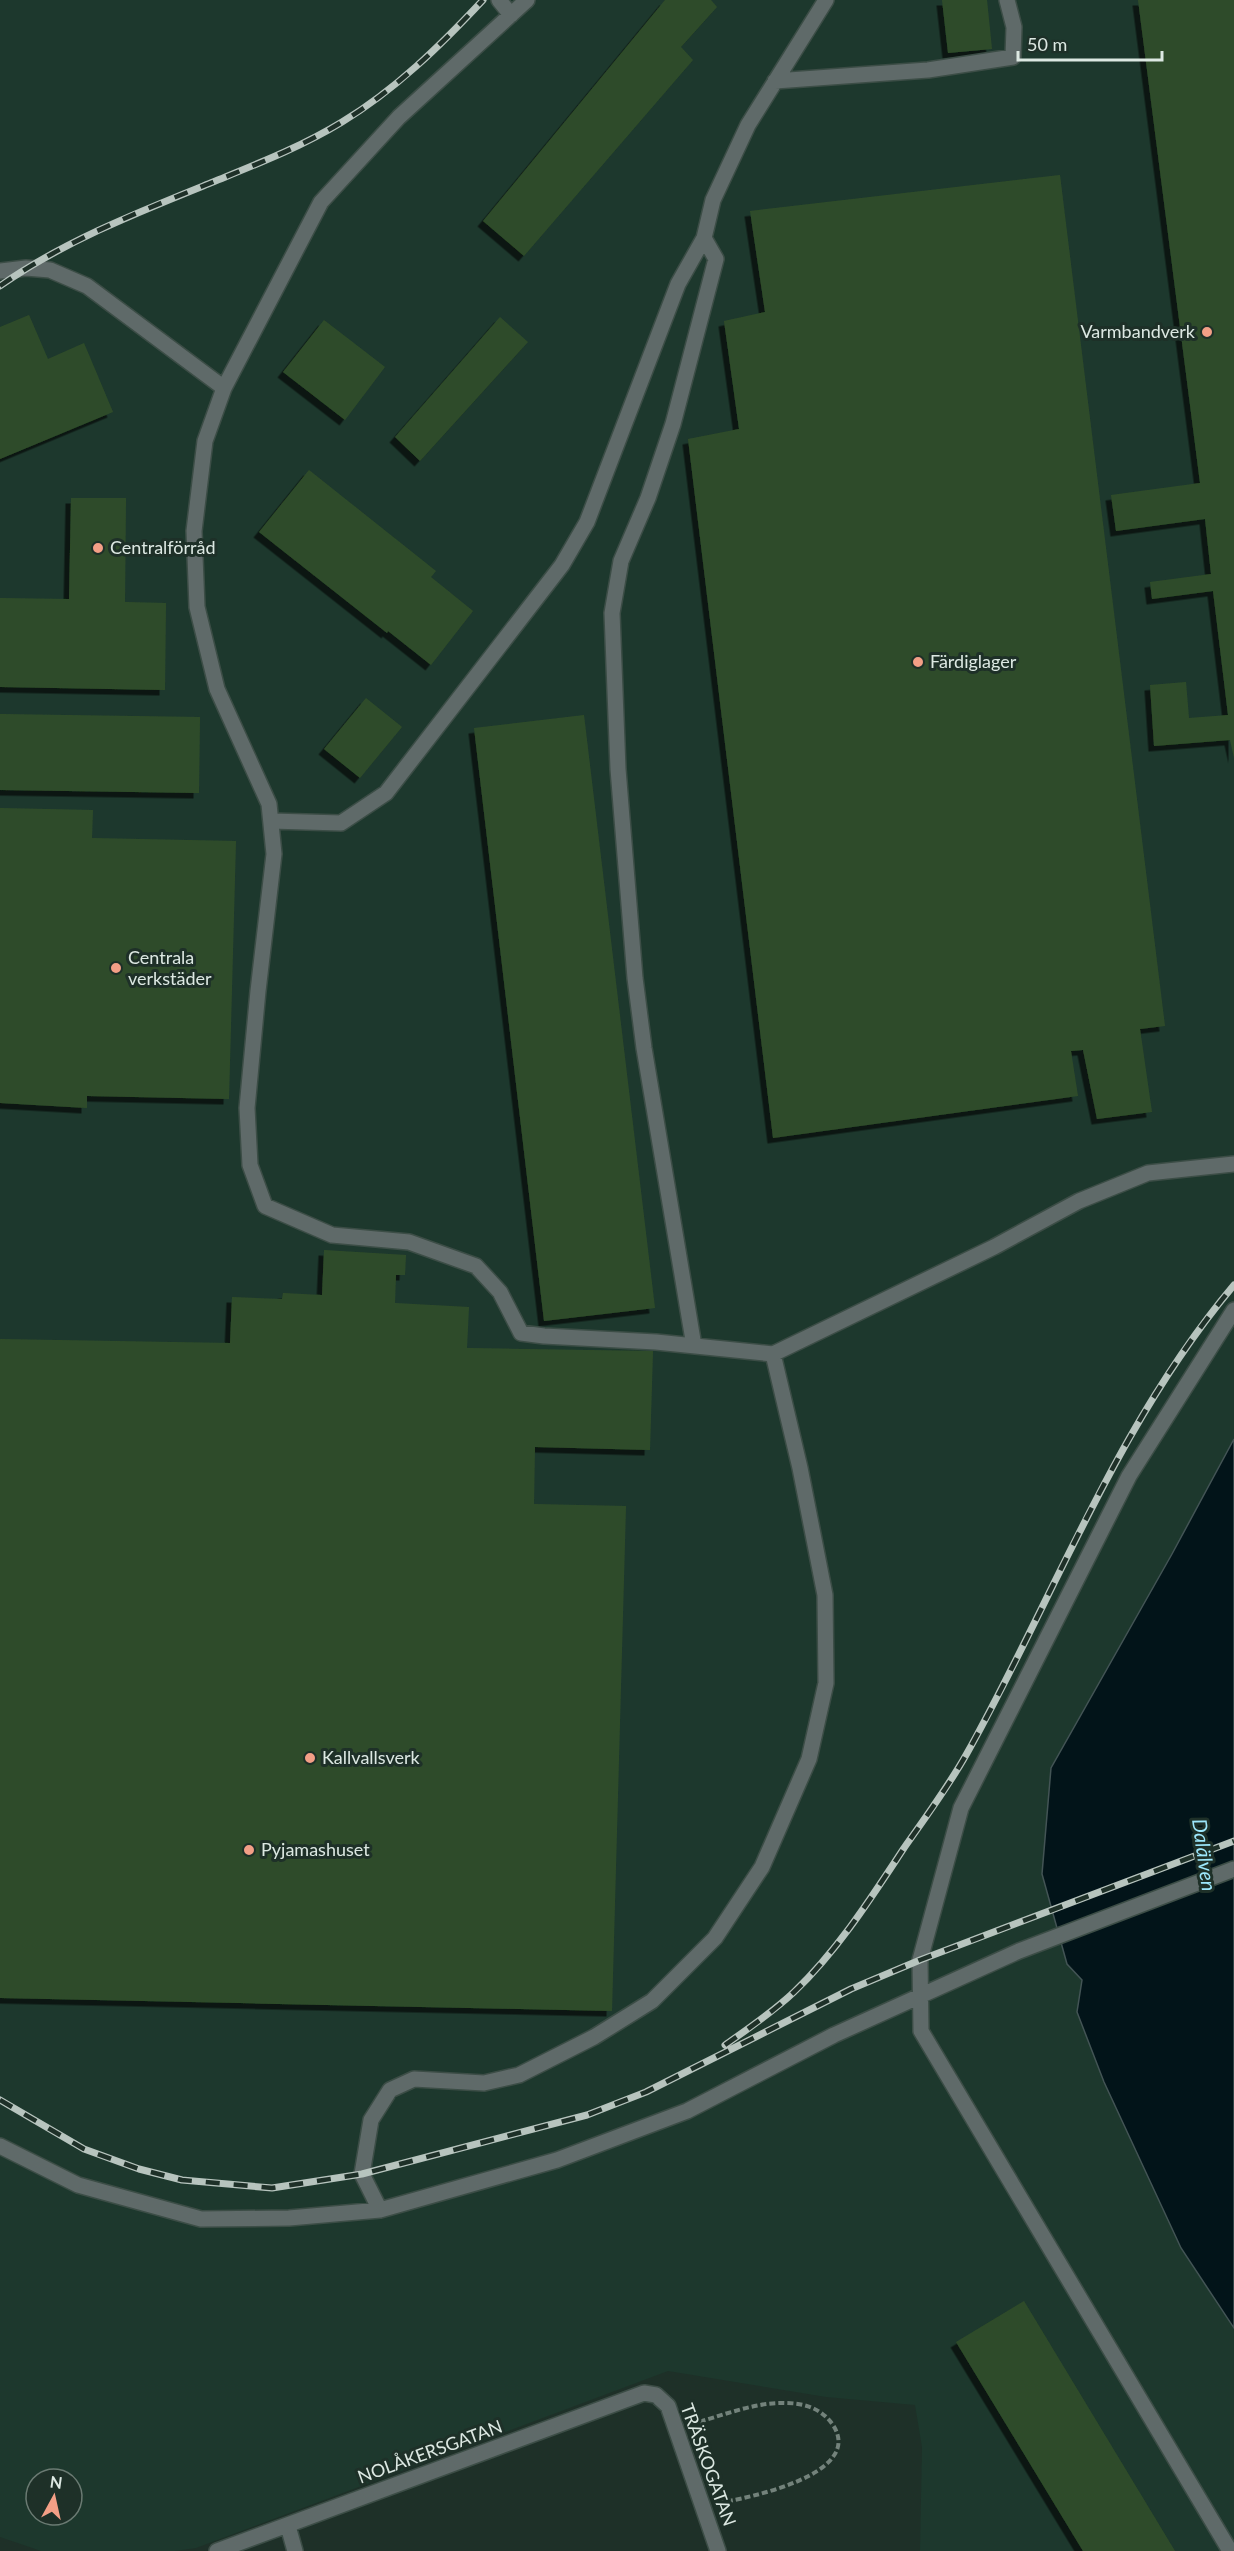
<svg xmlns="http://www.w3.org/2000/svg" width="1234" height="2551" viewBox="0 0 1234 2551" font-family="Lato,sans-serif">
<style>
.built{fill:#1d382d;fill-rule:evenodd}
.water{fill:#021419;stroke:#435455;stroke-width:1.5}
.building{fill:#2f4c29;filter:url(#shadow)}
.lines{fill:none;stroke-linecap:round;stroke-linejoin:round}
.minor-casing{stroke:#3c4d46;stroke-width:18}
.path{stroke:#73827b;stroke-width:4;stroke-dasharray:6 3;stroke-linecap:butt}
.minor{stroke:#5f6a69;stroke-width:15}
.rail-casing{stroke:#b7c4be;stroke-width:7}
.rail{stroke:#1e3028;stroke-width:4.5;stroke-dasharray:14;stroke-linecap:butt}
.poi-dot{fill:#f39f86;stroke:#1e3028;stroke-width:2}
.labels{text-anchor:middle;stroke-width:6;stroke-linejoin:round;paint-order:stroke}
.poi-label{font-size:18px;fill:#dce8e2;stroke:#1e3028;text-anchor:start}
.street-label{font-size:18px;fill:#dce8e2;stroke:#1e3028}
.water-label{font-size:20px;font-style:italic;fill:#9de7fb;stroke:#1e3028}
</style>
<defs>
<filter id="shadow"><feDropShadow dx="-5.5" dy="5.5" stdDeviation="0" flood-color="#0009"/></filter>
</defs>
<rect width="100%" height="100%" fill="#1e3028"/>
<path class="built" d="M0,0H1234V2551H920L922,2447L915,2405L826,2397L668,2371L196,2548L175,2551H41L0,2537ZM36,2479H72V2515H36Z"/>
<path class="water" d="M1234,1439V2328L1181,2248L1104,2082L1077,2012L1082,1980L1067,1964L1042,1874L1051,1768L1172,1554Z"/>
<path class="building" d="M665,0H711L717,7L681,47L693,60L524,256L483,221Z
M942,0H987L992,49L948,53Z
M1138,0H1234V758L1230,740L1154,746L1150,685L1186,682L1189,718L1228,715L1213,591L1152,599L1150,582L1211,574L1205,519L1116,531L1111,495L1200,483Z
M1060,175L1165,1026L1140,1029L1152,1112L1097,1119L1083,1050L1071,1051L1078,1096L773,1138L688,439L739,429L724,321L765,312L750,211Z
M29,315L48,359L84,343L113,412L0,459V327Z
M500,317L528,342L420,461L395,437Z
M324,320L385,367L345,420L283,372Z
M309,470L436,571L431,577L473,611L431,665L388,631L387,633L259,532Z
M71,498H126L125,602L166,603L165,690L0,687V598L69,599Z
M366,698L402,727L360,778L324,749Z
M0,714L200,717L199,793L0,790Z
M584,715L655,1308L544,1321L474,728Z
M0,808L93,810L92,838L236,841L229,1099L87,1096V1108L0,1103Z
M324,1250L406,1255L405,1275H396L395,1303L469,1307L467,1348L653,1351L650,1450L535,1447L534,1504L626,1506L612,2011L0,1998V1339L230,1343L232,1297L282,1299L283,1293L322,1295Z
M1024,2301L1175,2551H1083L956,2342Z"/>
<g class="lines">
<defs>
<path id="minor" d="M499,0L511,15
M775,81L928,70L1013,57L1014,27L1007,0
M0,271L26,268L50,270L87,286L224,388
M271,821L341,823L386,793L562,565L587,522L678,284L704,238L713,200L748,125L826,0
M694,1346L644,1048L635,978L618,769L612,613L621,561L648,498L673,424L716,259L704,238
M773,1354L994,1247L1079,1201L1148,1173L1234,1164
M0,2146L78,2185L201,2219L289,2218L380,2210L557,2160L687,2111L834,2035L1019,1951L1234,1869
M380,2210L362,2174L371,2120L390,2090L414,2079L484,2083L519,2075L594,2037L652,2001L715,1938L762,1867L809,1759L826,1683L825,1595L800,1468L773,1354L656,1342L544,1336L521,1333L500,1292L476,1266L409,1242L332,1235L265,1206L250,1165L247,1108L258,991L274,854L269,804L217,689L197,607L194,531L205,441L224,388L321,202L399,117L527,0
M288,2526L295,2551
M217,2551L644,2393L656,2395L668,2406L718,2551
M1230,2551L921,2031L920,1960L961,1808L1129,1476L1234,1310"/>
</defs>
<use href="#minor" class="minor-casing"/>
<path class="path" d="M691,2424C722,2416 754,2402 785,2403C805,2403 822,2409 833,2425C865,2474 749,2498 718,2503"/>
<use href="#minor" class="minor"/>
<defs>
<path id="rail" d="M0,286C64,241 141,211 213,182C257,164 301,147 342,122C395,90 440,46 483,0
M725,2045C749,2028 773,2012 794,1992C838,1950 871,1898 904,1848C925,1818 948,1787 966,1755C1054,1598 1116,1425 1234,1285
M0,2100L84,2149L139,2169L182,2180L272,2188L362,2174L587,2115L646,2092L851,1989L920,1960L1234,1841"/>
</defs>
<use href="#rail" class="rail-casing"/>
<use href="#rail" class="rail"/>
</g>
<g class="poi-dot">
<circle cx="1207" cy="332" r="6"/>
<circle cx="98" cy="548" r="6"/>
<circle cx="918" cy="662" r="6"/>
<circle cx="116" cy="968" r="6"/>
<circle cx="310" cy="1758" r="6"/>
<circle cx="249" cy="1850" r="6"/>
</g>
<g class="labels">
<g class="poi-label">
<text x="1195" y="338" text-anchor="end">Varmbandverk</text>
<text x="110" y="554">Centralförråd</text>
<text x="930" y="668">Färdiglager</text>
<text x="128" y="964">Centrala<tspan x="128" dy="21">verkstäder</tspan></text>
<text x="322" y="1764">Kallvallsverk</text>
<text x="261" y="1856">Pyjamashuset</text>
</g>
<g class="street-label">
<text transform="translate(430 2452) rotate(-20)" y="6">NOLÅKERSGATAN</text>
<text transform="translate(708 2465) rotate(70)" y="6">TRÄSKOGATAN</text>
</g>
<g class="water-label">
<text transform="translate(1204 1855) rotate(82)" y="7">Dalälven</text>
</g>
</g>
<g transform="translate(54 2497) rotate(8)"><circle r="28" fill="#1e3028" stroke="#6a7a72" stroke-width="1.5"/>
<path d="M0-4.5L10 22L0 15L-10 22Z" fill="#f39f86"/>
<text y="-9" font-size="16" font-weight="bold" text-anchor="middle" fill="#dce8e2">N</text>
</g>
<path d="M1018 51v9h144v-9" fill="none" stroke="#dce8e2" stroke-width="3"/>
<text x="1027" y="51" font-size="18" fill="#dce8e2" stroke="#1e3028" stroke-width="4.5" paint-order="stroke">50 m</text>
</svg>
